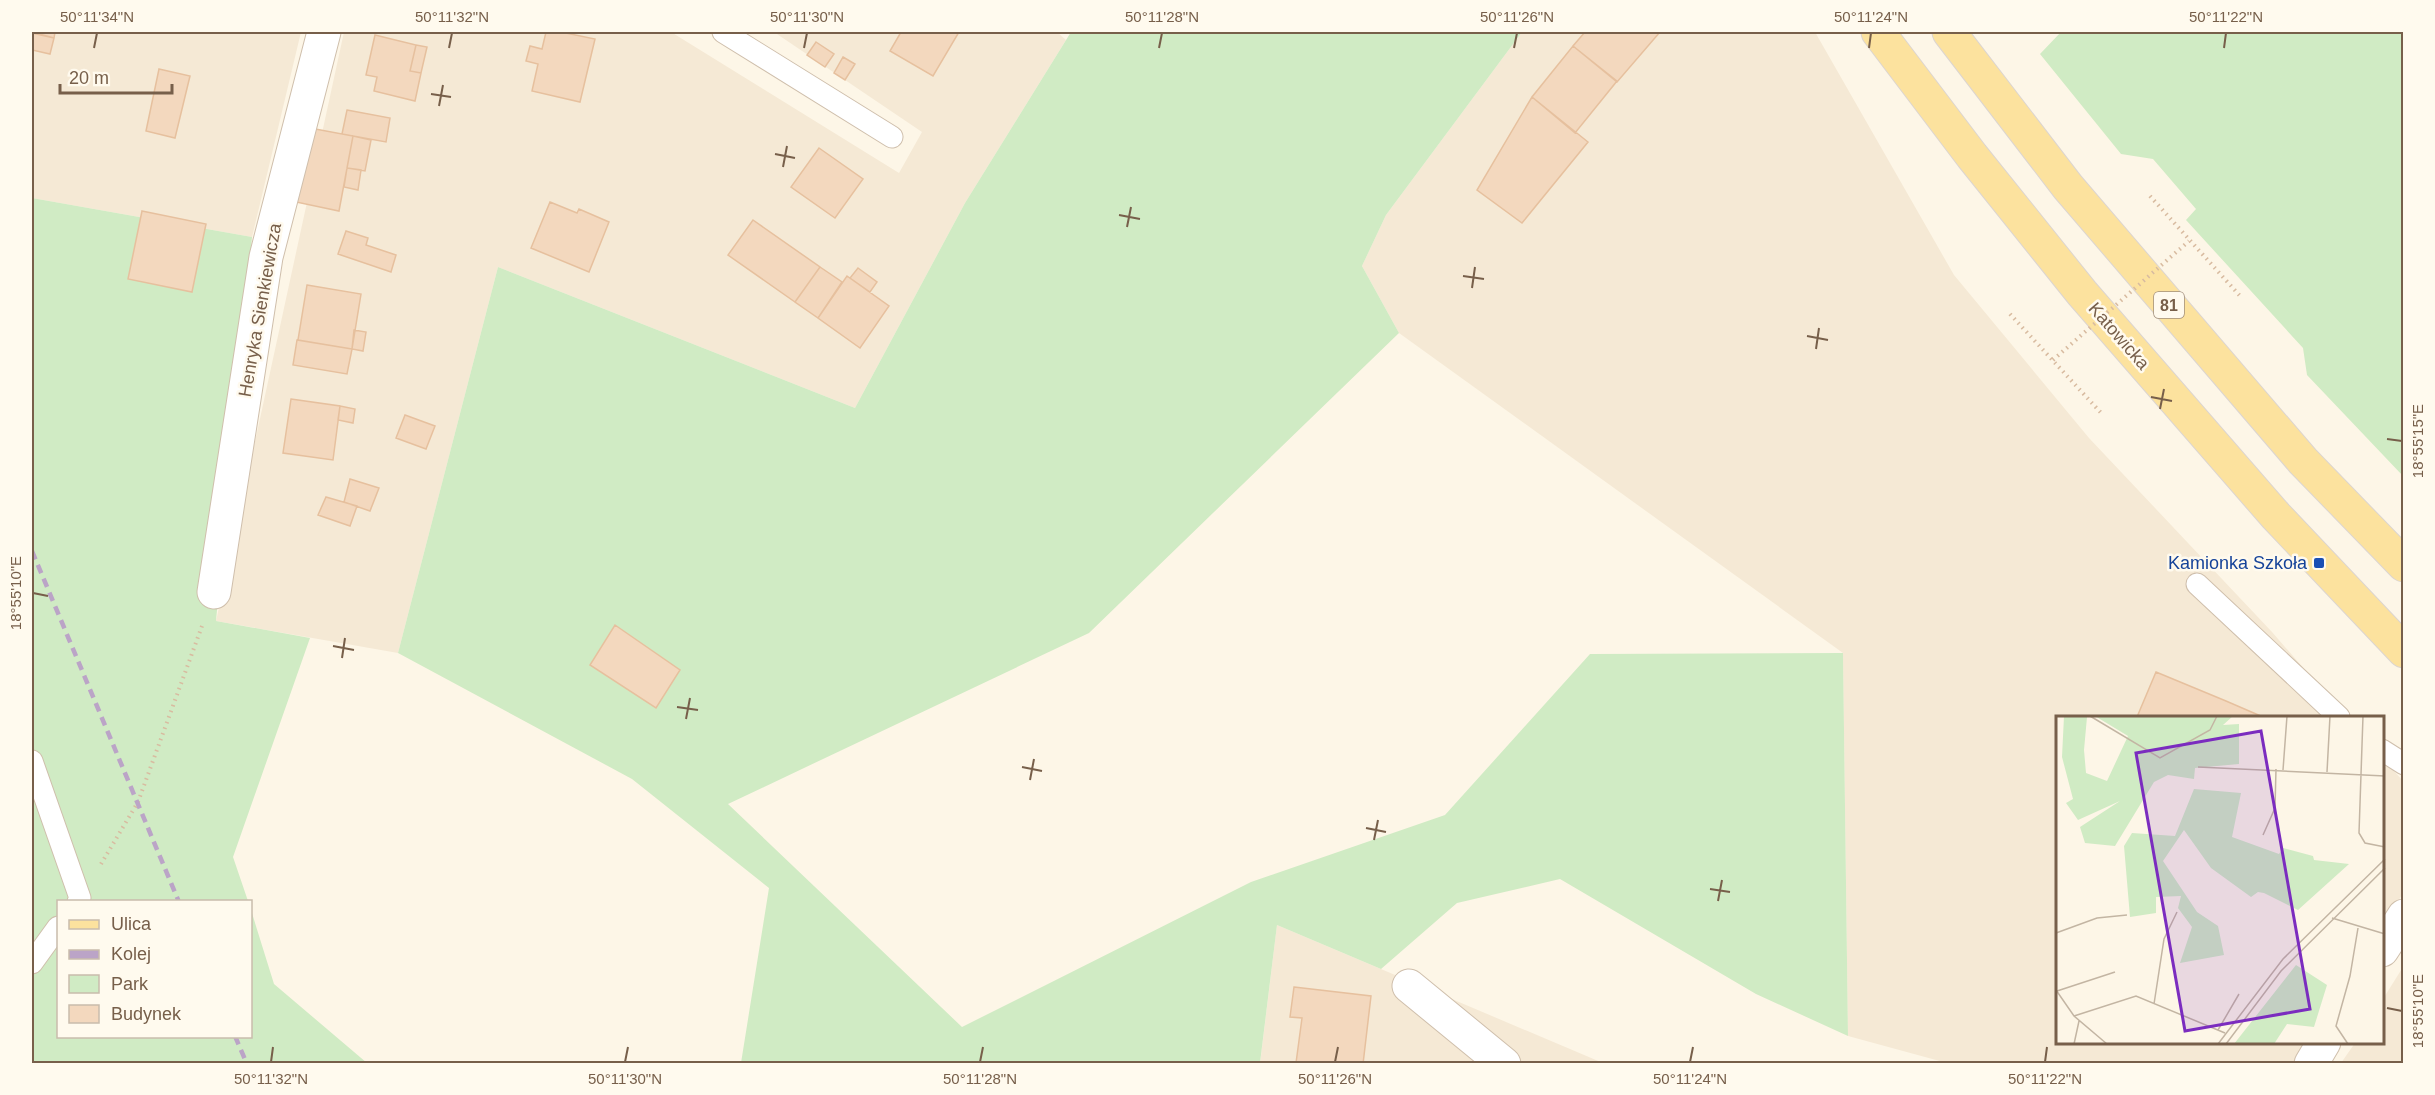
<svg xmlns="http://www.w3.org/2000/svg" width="2435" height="1095" viewBox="0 0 2435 1095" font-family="Arial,sans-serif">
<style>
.residential{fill:#f5e9d5}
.green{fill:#d0ebc4}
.building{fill:#f3d8be;stroke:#e6c09e;stroke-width:1.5}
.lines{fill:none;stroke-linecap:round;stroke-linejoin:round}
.service-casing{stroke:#cfbfac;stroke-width:23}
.minor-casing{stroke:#cfbfac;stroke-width:35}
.primary-casing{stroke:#dcd5d0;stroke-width:35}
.path{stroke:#d8bba0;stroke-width:4;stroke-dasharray:1.5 4.5;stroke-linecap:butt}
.service{stroke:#fff;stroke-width:21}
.minor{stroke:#fff;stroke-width:33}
.primary{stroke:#fce29e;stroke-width:33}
.rail{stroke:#bba4c7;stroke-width:4.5;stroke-dasharray:9 6;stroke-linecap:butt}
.path-bridge{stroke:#d8bba0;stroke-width:4;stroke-dasharray:1.5 4.5;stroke-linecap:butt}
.ticks{fill:none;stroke:#775f4a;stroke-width:2}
.transit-dot{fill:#1a4fb4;stroke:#fffaee;stroke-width:2}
.labels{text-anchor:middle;stroke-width:5;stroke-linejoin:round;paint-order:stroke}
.shield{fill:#fffaee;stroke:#a08e7b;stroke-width:1.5}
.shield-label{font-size:16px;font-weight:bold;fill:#775f4a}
.street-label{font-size:18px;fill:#775f4a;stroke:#fffaee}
.transit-label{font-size:18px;fill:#164399;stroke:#fffaee;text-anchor:end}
.inset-road{fill:none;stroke:#c3b5a3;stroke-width:1.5}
.view{fill:#7b2cbf;fill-opacity:0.15;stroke:#7b2cbf;stroke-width:3}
.inset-edge{fill:none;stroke:#775f4a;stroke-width:3}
.neatline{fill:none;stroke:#775f4a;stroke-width:2}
.ticks-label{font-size:15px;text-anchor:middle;fill:#775f4a}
</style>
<rect width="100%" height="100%" fill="#fdf6e7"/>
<path class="residential" d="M32,32H301L252,237L32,198Z
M344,32H671L899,173L922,132L774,32H1057L1066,40L965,203L855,408L498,267L398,653L216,621Z
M1522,32H1815L1954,275L2089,438L2272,632L2346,717H2057V1042L2308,1043L2295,1063H1947L1848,1036L1843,653L1399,333L1362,266L1386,215Z
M2382,758L2404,782L2403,893L2383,926Z
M1277,925L1603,1063L1260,1064Z
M2403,967V1063H2341L2355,1043L2382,1042L2383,999Z"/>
<path class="green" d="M1071,32H1522L1386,215L1362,266L1399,333L1089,633L728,804L962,1027L1251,882L1445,815L1590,654L1843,653L1848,1036L1756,994L1560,879L1457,903L1381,969L1277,925L1260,1063H741L769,888L632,779L398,653L498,267L855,408L965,203Z
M2061,32H2403V476L2307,375L2303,348L2186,220L2196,209L2153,159L2121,154L2040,54Z
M32,198L252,237L216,621L310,638L233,857L248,901L58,902V1036H250L251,910L274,984L367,1063H32Z"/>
<path class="building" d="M32,32H55L54,38Z
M546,32H561L595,39L580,102L532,91L538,64L526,61L530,46L542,49Z
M901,32H959L933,76L890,51Z
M1585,32H1660L1617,82L1573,46Z
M32,33L54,38L50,54L32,50Z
M375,35L416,45L410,71L421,73L415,101L374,91L377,77L366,75Z
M816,42L834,54L825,67L807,55Z
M416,45L427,47L421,73L410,71Z
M1573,46L1617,81L1575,133L1532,97Z
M843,57L855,64L845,80L834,73Z
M159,69L190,76L175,138L146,131Z
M1532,97L1588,142L1522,223L1477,190Z
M347,110L390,118L386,142L342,134Z
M310,128L353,136L339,211L296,202Z
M353,136L371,140L365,171L347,168Z
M819,148L863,179L835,218L791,187Z
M347,168L361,170L358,190L344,187Z
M550,202L577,213L579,209L609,222L589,272L531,248Z
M142,211L206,224L192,292L128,279Z
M753,220L820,267L795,302L728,255Z
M346,231L368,238L366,245L396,255L391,272L338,254Z
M820,267L842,282L818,318L795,302Z
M858,268L877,282L870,292L850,278Z
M847,276L889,306L860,348L818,318Z
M307,285L361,294L352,349L298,340Z
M354,330L366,332L363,351L352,349Z
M297,340L352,349L347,374L293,365Z
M291,399L340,406L333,460L283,453Z
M340,406L355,409L353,423L338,420Z
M405,415L435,426L426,449L396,438Z
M350,479L379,488L370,511L344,502Z
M326,497L357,506L350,526L318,515Z
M615,625L680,670L656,708L590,665Z
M2156,672L2226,701L2263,717H2137Z
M1294,987L1371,996L1363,1064L1296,1063L1302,1018L1290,1017Z"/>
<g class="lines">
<defs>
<path id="service" d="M723,32L892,137
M2197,584L2339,717
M2382,750L2404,764
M32,761L80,898L78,902
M32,963L58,927"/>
<path id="minor" d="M214,592L266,257L324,32
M2382,950L2404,916
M1409,986L1504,1064
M2311,1064L2324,1042"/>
<path id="primary" d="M1878,32L1972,156L2082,293L2276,516L2404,651
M1949,32L2068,187L2303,461L2404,565"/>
</defs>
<use href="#service" class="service-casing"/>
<use href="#minor" class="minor-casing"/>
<use href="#primary" class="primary-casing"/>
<path class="path" d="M2150,196L2241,297
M2010,314L2103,415
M101,864L138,802L202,626"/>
<use href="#service" class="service"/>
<use href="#minor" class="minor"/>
<use href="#primary" class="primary"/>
<path class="rail" d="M32,551L179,902
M235,1036L247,1064"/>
<path class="path-bridge" d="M2053,360L2189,241"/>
</g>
<path class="ticks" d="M94,48L97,33M449,48L452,33M804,48L807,33M1159,48L1162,33M1514,48L1517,33M1869,48L1871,33M2224,48L2226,33M431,94L451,97M439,106L443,85M775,154L795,158M783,167L787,146M1119,215L1140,219M1127,227L1131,207M1463,276L1484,279M1472,288L1475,267M1807,336L1828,340M1816,349L1819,328M2151,397L2172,401M2160,409L2164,389M2387,439L2402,441M33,593L48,596M333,646L354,650M342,658L345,638M677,707L698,710M686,719L690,698M1022,767L1042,771M1030,780L1034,759M1366,828L1386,832M1374,840L1378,820M1710,889L1730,892M1718,901L1722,880M2387,1008L2402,1011M271,1062L273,1047M625,1062L628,1047M980,1062L983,1047M1335,1062L1338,1047M1690,1062L1693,1047M2045,1062L2047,1047"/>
<rect class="transit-dot" x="2313" y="557" width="12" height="12" rx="3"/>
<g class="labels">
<rect class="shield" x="2154" y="292" width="30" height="26" rx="4.5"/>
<g class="shield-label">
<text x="2169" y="311">81</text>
</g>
<g class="street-label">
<text transform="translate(260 310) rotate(-80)" y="6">Henryka Sienkiewicza</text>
<text transform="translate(2119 336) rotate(49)" y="6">Katowicka</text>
</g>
<g class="transit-label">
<text x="2307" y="569">Kamionka Szkoła</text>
</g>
</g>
<g transform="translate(2056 716)">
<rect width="328" height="328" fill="#fdf6e7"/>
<path d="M8,0L31,1L28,34L30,57L51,65L72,20L39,0H177L167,9L183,8V48L139,52L138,63L112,59L98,66L59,130L29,127L24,111L64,85L22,104L10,87L17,83L6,41ZM138,73L185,77L176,121L223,138L227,132L257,140L258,144L293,148L242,194L208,177L202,176L195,181L155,152L128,114L107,145L141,196L162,210L168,239L124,247L136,211L122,192L125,180L100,181V197L74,201L68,130L76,117L119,120ZM240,249L271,269L258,311L231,308L218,328H178Z" fill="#d0ebc4"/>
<path class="inset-road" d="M34,0L104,42L154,14L161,0M307,0L303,117L309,127L329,131M142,51L329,60M227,54L231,0M271,56L274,0M207,119L219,92L220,53M276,202L329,218M0,217L41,202L71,199M0,274L18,300L51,328M1,275L59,256M98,288L108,223L121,196M18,300L80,280L169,317M162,314L183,278M18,328L23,305M162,328L227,243L329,143M170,328L225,255L329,152M292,328L280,310L294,260L302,212"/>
<path class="view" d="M205,15L254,293L129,315L80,37Z"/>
<rect width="328" height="328" class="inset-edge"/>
</g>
<rect width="2435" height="1095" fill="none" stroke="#fffaee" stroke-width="66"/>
<rect x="57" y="900" width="195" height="138" fill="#fffaee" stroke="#c9bcac" stroke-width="1.5"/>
<rect x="69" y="920" width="30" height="9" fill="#fce29e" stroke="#c9bcac" stroke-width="1.5"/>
<text x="111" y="930" font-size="18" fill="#775f4a">Ulica</text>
<rect x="69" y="950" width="30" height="9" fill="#bba4c7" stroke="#c9bcac" stroke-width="1.5"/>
<text x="111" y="960" font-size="18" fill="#775f4a">Kolej</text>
<rect x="69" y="975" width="30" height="18" fill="#d0ebc4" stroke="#c9bcac" stroke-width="1.5"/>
<text x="111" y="990" font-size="18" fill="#775f4a">Park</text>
<rect x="69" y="1005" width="30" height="18" fill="#f3d8be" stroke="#c9bcac" stroke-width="1.5"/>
<text x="111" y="1020" font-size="18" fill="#775f4a">Budynek</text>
<path d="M60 84v9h112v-9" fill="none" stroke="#775f4a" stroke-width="3"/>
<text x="69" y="84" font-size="18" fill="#775f4a" stroke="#fffaee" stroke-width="4.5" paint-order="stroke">20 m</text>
<rect x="33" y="33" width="2369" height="1029" class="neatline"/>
<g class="ticks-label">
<text x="97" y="22">50°11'34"N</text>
<text x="452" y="22">50°11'32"N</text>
<text x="807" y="22">50°11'30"N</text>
<text x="1162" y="22">50°11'28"N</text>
<text x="1517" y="22">50°11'26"N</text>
<text x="1871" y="22">50°11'24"N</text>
<text x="2226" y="22">50°11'22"N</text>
<text transform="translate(2418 441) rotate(-90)" y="5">18°55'15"E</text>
<text transform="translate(16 593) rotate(-90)" y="5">18°55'10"E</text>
<text transform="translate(2418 1011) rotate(-90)" y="5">18°55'10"E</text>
<text x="271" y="1084">50°11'32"N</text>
<text x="625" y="1084">50°11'30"N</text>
<text x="980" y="1084">50°11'28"N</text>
<text x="1335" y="1084">50°11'26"N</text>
<text x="1690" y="1084">50°11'24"N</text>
<text x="2045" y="1084">50°11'22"N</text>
</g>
</svg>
